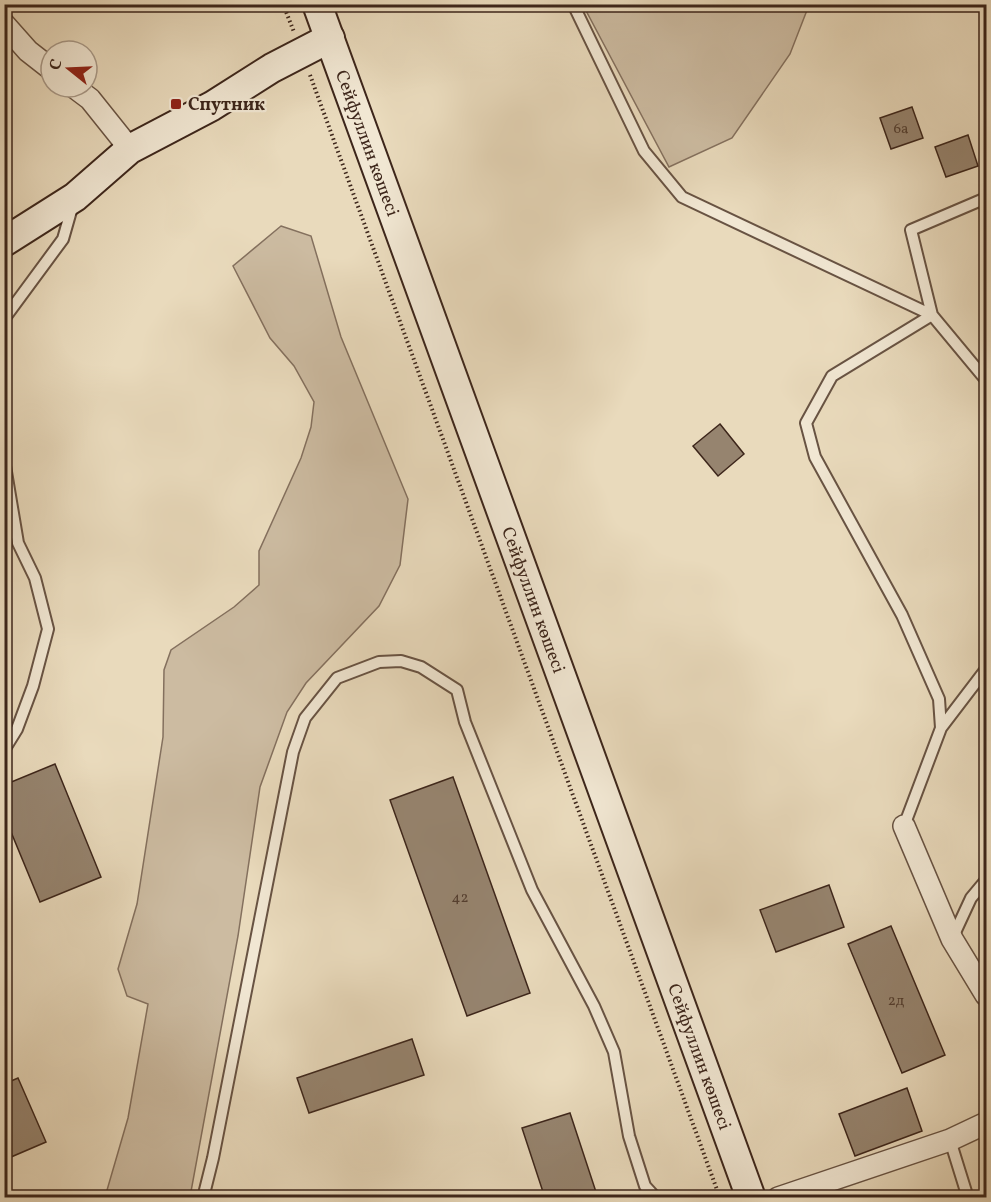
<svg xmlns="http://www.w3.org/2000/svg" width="991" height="1202" viewBox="0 0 991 1202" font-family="Vollkorn,serif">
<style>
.green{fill:#ccbba1;stroke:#84705e;stroke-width:1.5}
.building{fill:#96846f;stroke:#3d261b;stroke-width:1.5}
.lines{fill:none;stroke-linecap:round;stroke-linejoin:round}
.lane-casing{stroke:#685343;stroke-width:14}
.street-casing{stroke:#685343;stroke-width:24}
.secondary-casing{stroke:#3d261b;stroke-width:32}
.path{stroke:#3d261b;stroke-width:4;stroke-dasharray:1.5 3;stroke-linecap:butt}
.lane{stroke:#f1e7d3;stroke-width:10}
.street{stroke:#f1e7d3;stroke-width:21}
.secondary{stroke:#f1e7d3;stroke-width:28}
.poi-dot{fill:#8f2418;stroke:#f1e7d3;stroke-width:2}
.labels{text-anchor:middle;stroke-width:4.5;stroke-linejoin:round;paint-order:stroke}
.number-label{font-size:15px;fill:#533e30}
.poi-label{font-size:18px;font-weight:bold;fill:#3d261b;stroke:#f1e7d3;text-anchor:start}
.street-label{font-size:18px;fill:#3d261b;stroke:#f1e7d3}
</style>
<rect width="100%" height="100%" fill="#e9dabc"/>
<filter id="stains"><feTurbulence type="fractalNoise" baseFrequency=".00333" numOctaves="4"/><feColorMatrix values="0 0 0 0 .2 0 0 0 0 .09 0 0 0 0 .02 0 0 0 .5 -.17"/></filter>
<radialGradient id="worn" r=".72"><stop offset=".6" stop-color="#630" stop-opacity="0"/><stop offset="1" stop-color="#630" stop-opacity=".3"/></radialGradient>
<path class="green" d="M583,5H809L790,54L732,138L669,167Z
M281,226L311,236L341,337L408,499L400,565L379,606L306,683L287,712L260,787L238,936L190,1197H105L128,1118L148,1004L127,996L118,969L137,904L163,737L164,670L171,650L234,607L259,585V551L301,458L311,427L314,402L294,366L270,338L233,266Z"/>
<path class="building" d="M912,107L923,138L891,149L880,118Z
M968,135L978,166L946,177L935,147Z
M720,424L744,454L718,476L693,446Z
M55,764L101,877L40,902L4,815V785Z
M453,777L530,993L467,1016L390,800Z
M829,885L844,927L776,952L760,910Z
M891,926L945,1055L902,1073L848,944Z
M412,1039L424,1075L309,1113L297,1078Z
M18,1078L46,1142L4,1160V1084Z
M907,1088L922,1131L855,1156L839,1114Z
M570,1113L598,1198H545L522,1128Z"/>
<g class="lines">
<defs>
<path id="lane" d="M573,4L644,151L682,197L932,315L986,380
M4,319L63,239L73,204
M4,460L18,543L35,578L48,629L33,686L17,729L4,750
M941,728L986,669
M904,826L941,728L939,699L902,615L815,457L806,423L832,376L932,315L911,230L986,198
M952,939L971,898L986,880
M950,1140L968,1198
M203,1198L213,1158L293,752L305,718L337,678L379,662L401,661L421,667L457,690L465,722L532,890L594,1006L614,1052L629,1136L645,1186L656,1198"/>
<path id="street" d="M4,24L28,51L51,69
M74,87L90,99L130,149
M904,826L952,939L986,995
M778,1198L950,1140L986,1123"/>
<g id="secondary">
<path id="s1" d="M317,4L751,1198"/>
<path d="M4,242L75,197L130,149L212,106L272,68L330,38"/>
</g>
</defs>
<use href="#lane" class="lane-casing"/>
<use href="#street" class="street-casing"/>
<use href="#secondary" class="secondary-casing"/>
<path class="path" d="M283,4L294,32
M310,75L720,1198"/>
<use href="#lane" class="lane"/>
<use href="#street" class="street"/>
<use href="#secondary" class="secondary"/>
</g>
<rect class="poi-dot" x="170" y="98" width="12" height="12" rx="3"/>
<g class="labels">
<g class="number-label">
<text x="901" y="133">6а</text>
<text x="460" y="902">42</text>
<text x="896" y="1005">2д</text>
</g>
<g class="poi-label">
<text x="188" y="110">Спутник</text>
</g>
<g class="street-label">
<text dy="6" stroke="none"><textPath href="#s1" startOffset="148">Сейфуллин көшесі</textPath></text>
<text dy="6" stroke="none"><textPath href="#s1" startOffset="634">Сейфуллин көшесі</textPath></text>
<text dy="6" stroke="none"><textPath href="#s1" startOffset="1120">Сейфуллин көшесі</textPath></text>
</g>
</g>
<rect width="991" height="1202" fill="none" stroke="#e9dabc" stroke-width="24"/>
<rect x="6" y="6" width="979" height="1190" fill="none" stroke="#3d261b" stroke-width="3"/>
<rect x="12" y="12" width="967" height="1178" fill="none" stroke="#3d261b" stroke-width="1.5"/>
<g transform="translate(69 69) rotate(288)"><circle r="28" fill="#f1e7d3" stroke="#a99a89" stroke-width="1.5"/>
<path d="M0-4.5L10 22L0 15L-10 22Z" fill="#8f2418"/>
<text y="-9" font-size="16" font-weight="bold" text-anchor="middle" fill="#3d261b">С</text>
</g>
<rect width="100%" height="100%" filter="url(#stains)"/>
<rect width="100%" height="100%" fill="url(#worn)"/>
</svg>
